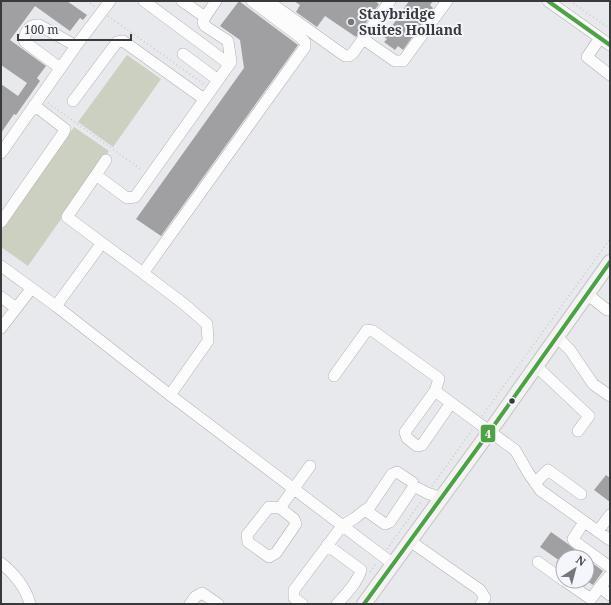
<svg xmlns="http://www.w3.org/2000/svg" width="611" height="605" viewBox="0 0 611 605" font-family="'Noto Serif',serif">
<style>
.green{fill:#cbd0c1}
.building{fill:#a0a0a2}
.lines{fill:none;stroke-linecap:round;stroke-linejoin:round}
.minor-casing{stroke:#afb0b3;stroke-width:12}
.major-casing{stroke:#c4c4c6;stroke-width:16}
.path{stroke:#c9caca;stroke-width:1.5;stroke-dasharray:1 3;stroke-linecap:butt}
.minor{stroke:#fcfcfc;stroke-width:11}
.major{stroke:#f6f2f2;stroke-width:14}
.bus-1-casing{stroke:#f4f6fc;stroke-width:7}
.bus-1{stroke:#4ca344;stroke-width:4}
.poi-dot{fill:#76777a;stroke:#f4f6fc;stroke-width:1.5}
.bus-dot{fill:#393a3c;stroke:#f4f6fc;stroke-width:1.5}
.labels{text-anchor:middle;stroke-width:4;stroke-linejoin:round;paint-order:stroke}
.poi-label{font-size:14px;font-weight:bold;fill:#393a3c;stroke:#f4f6fc;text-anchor:start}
.line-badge{stroke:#f4f6fc;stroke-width:1.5}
.badge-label{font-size:11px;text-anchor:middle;font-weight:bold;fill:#fff}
</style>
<rect width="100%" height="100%" fill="#e8e9ed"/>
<path class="green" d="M127,55L161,79L113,147L78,122Z
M74,127L109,151L28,266L1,247V231Z"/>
<path class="building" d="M1,1H67L87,15L83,20L80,18L70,31L35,6L10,40L46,66L37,78L40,81L16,115L14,114L1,133V84L18,96L27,83L1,65Z
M239,1L298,45L161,236L136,219L244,68L240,40L220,26Z
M294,1H375L379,4L356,37L325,16L317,27L296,12L300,5Z
M409,1H433L430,5L433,8L403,50L398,46L395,50L384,42L387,39L383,36L389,28L390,29Z
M606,475L610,478V502L594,490Z
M551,532L568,544L584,557H563V563L540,547Z
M587,559L603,571L593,585L587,581Z"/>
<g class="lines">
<defs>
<path id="minor" d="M144,1L229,64
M182,1L205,17
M268,1L345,56H349L353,53L390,1
M548,1L610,45
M600,38L587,57L610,75
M363,39L395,61H403L447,1
M183,54L218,80
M60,68L25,42L24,39C26,31 30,24 39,25L76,46
M73,101L117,42L123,41L204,99
M1,153L76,46L110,1
M96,175L106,160
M1,222L64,132L65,129L34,105
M102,243L143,273
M1,266L56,306L170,395L393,564
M587,294L607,310H610
M1,297L16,308
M56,306L102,243L67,217L96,175L127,198L135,197L231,62L228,41L205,26L203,22L205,17L216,1
M1,328L31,289
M557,337L570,350L593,384L610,396
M536,366L589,416L578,431
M334,376L367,330L373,331L437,377L439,379L435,391L515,450L529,474L540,490L610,540
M435,391L405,432L407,438L417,446L422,445L451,403
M170,395L208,341L207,324L184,304L143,273L305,47V42L300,37L252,1
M535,483L548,470L581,494
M414,486L427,493L441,498
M280,508L294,519L296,524L276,553L269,557L248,542L247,535L269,507L280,508L310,466
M584,522L573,539L574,541L610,567
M598,531L610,515
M410,541L480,590L485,598L481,604
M327,545L361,570C357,583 346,594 337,604
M538,562L563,580
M1,563C14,573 26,588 30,604
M610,575L600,587L610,595
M565,581L591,599L600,587
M190,604L195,597L202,593L218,604
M302,604L294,598V590L342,526L355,518L365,510L385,524L390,522L414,486L412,482L397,472L392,474L369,508L365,510"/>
<path id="major" d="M364,604L490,431L610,262"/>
</defs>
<use href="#minor" class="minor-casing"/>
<use href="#major" class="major-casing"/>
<path class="path" d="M87,1L94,6
M570,1L610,29
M108,16L205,85
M48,103L142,170
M482,416L610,239
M432,486L472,430
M387,549L422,500
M370,572L376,564"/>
<use href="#minor" class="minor"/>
<use href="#major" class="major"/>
<defs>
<path id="bus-1" d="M548,1L610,45
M364,604L490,431L610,262"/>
</defs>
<use href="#bus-1" class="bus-1-casing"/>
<use href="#bus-1" class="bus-1"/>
</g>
<circle class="poi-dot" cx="351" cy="22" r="4"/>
<circle class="bus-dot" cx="512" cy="401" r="3.5"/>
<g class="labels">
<g class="poi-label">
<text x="359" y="19">Staybridge<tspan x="359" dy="16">Suites Holland</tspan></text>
</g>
</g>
<rect class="line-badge" x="480" y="424" width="16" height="19" rx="4" fill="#4ca344"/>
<g class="badge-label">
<text x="488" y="438">4</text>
</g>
<rect width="611" height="605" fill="none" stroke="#393a3c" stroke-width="4"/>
<g transform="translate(575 569) rotate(36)"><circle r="19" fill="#f4f6fc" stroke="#a9abaf"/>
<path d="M0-3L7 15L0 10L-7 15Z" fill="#76777a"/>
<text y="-6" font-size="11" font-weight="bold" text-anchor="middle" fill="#393a3c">N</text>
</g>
<path d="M18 34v6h113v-6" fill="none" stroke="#393a3c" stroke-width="2"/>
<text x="24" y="34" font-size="12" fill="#393a3c" stroke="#f4f6fc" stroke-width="3" paint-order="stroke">100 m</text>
</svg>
